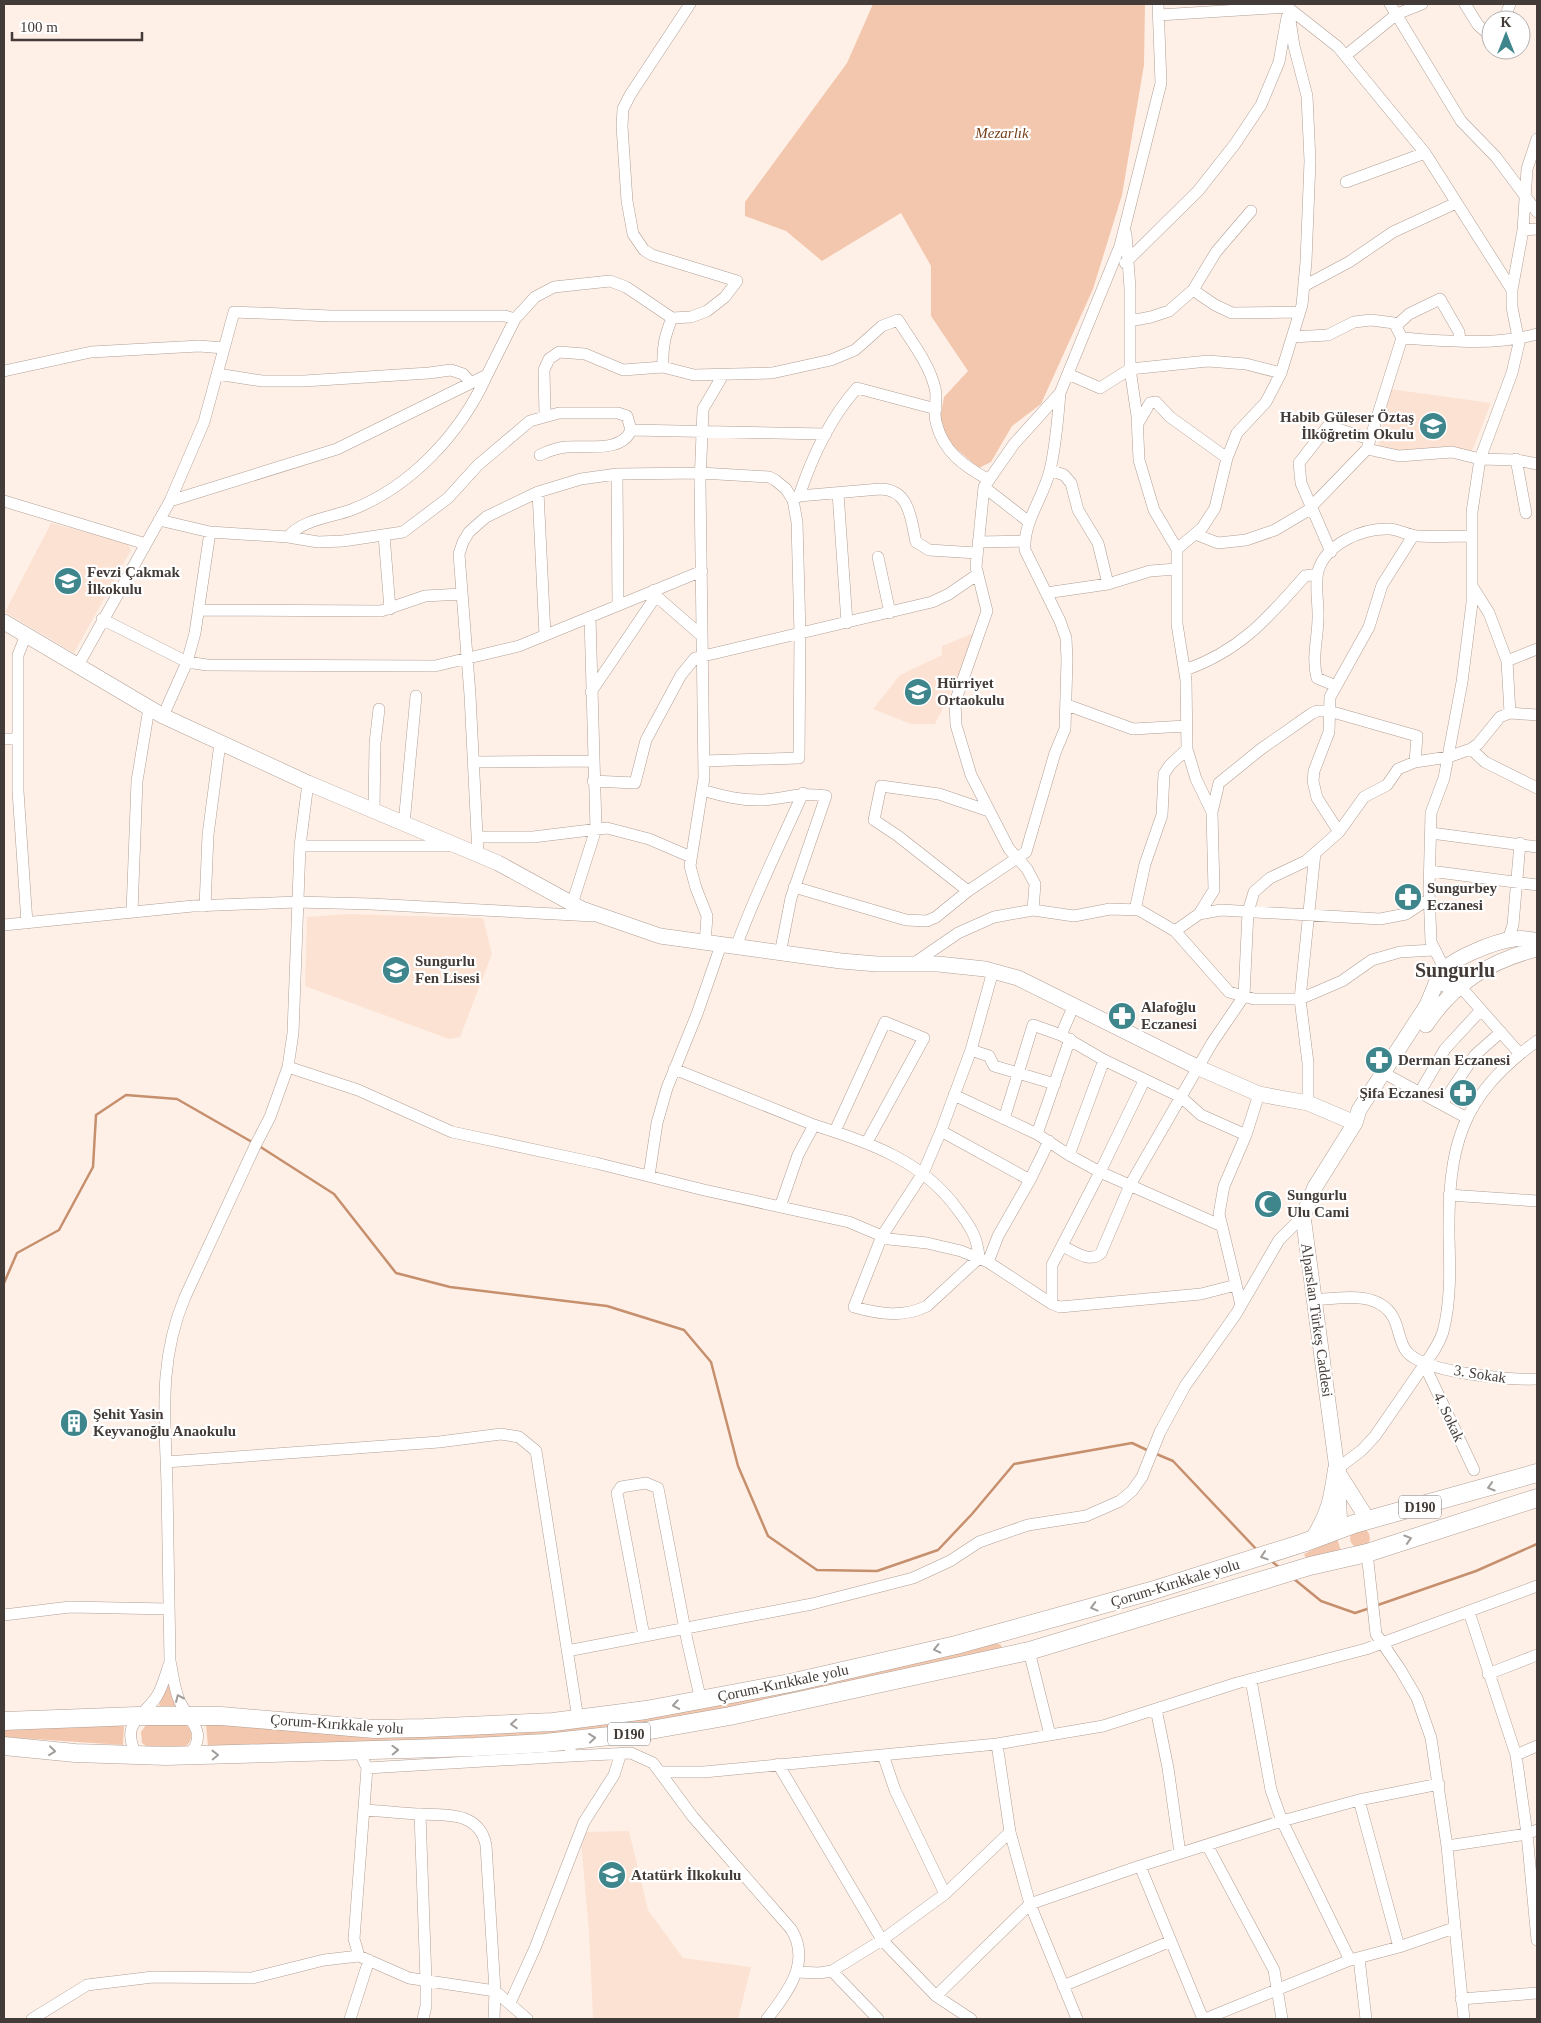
<svg xmlns="http://www.w3.org/2000/svg" width="1541" height="2023" viewBox="0 0 1541 2023" font-family="'Times New Roman',serif">
<style>
.built{fill:#fce2d3}
.green{fill:#f3c7ad}
.lines{fill:none;stroke-linecap:round;stroke-linejoin:round}
.stream{stroke:#c68f6d;stroke-width:2.5}
.minor-casing{stroke:#b09f95;stroke-width:12}
.major-casing{stroke:#b09f95;stroke-width:16}
.highway-casing{stroke:#b09f95;stroke-width:19}
.minor{stroke:#fff;stroke-width:11}
.major{stroke:#fff;stroke-width:15}
.highway{stroke:#fff;stroke-width:18}
.oneway{stroke:#a19d9b}
.labels{text-anchor:middle;stroke-width:4.5;stroke-linejoin:round;paint-order:stroke}
.shield{fill:#fff;stroke:#7b7673;stroke-width:1}
.shield-label{font-size:14px;font-weight:bold;fill:#433b37}
.park-label{font-size:15px;font-style:italic;fill:#753f1a;stroke:#fff}
.poi-label{font-size:15px;font-weight:bold;fill:#433b37;stroke:#fff;text-anchor:start}
.street-label{font-size:15px;fill:#433b37;stroke:#fff}
.district-label{font-size:20px;font-weight:bold;fill:#433b37;stroke:#fff}
</style>
<rect width="100%" height="100%" fill="#fff0e7"/>
<path class="built" d="M1390,389L1491,403L1472,451L1444,449L1377,453Z
M51,523L127,543L131,550L74,653L5,612Z
M977,632L975,643L935,724H911L873,709L900,675L942,655V646Z
M346,914L483,918L492,954L460,1037L449,1039L305,986L307,917Z
M629,1831L648,1910L683,1958L751,1967L738,2019H593L589,1932L581,1841L584,1832Z"/>
<path class="green" d="M873,4H1145L1144,65L1122,195L1093,289L1041,404L1012,426L991,462L979,468L947,441L939,424L944,397L968,371L931,316V266L901,213L822,261L786,231L745,216V202L847,63Z
M1350 1538a10 10 0 1 1 20 0a10 10 0 1 1-20 0Z
M1337,1538L1341,1551L1306,1558L1304,1554Z
M996,1643L1001,1645L1002,1649L693,1716L598,1731L534,1736L208,1747L206,1724L379,1735L847,1677Z
M169,1674L175,1706H159Z
M124,1724L123,1745L4,1737V1730Z
M182,1724L186,1725C193,1731 193,1740 186,1746H146L142,1743L141,1732L146,1725Z"/>
<g class="lines">
<path class="stream" d="M259,1146L334,1194L396,1273L450,1287L607,1306L684,1330L711,1362L738,1466L768,1536L817,1570L877,1571L938,1550L972,1514L1014,1464L1132,1443L1149,1451
M4,1283L17,1253L59,1230L93,1167L96,1115L126,1095L177,1099L252,1142
M1154,1453L1173,1461L1258,1551
M1270,1560L1280,1568
M1294,1579L1321,1601L1355,1613L1370,1608
M1375,1606L1476,1571L1537,1544"/>
<defs>
<path id="minor" d="M1390,4L1461,121L1496,157L1537,212
M1465,4L1478,25L1488,34L1491,33
M1286,6L1338,47L1425,153L1512,290
M1159,15L1288,7
M1504,20L1510,4
M1345,56L1397,14L1422,4
M1346,182L1425,153
M1523,230L1537,229
M1126,234L1130,288V369L1137,416L1139,460L1154,510L1177,549V624L1186,680L1187,749L1196,779L1212,812
M1125,263L1198,191L1235,144L1261,105L1279,62L1287,17
M1304,286L1349,262L1393,232L1456,203
M1193,290L1215,305L1232,313L1299,312
M1130,321L1151,317L1169,311L1193,290L1216,252L1251,211
M1397,325L1409,314L1440,299L1459,332L1460,341
M1292,337L1328,335L1354,322L1371,320L1394,323L1402,338C1446,341 1494,346 1537,334
M663,367C662,348 665,335 672,318
M4,371L91,352L199,346L224,348
M217,374L262,381H304L429,373L451,370L463,374L470,382
M1068,374L1100,388L1130,369L1208,361L1246,364L1281,373
M545,416L544,370L549,359L559,352L585,354L623,370L663,367L694,375L772,373L831,360L855,350L882,326L898,320C911,341 929,363 935,388C938,399 933,411 936,422C943,452 964,466 989,480
M1137,425L1150,403L1156,402L1170,417L1227,458
M631,430L826,434
M1367,449L1399,456L1452,452L1480,459L1517,460L1537,464
M1516,459L1526,513
M1050,470L1064,475L1071,483L1078,510L1098,543L1108,584
M617,474L618,605
M984,487L1029,522
M538,492L545,635
M838,493L847,623
M799,496L880,489C910,489 911,520 916,542L929,550L977,553
M794,499L799,496C812,457 830,418 857,388L936,409
M4,501L146,544
M170,501L337,449L487,375L515,319L535,297L554,287L610,281L626,287L672,318L691,317L707,311L725,297L737,281L652,255L644,250L633,234L627,201L622,126L623,109L630,95L690,4
M159,520L210,532L288,537L318,542L343,541L403,532L448,498L478,465L530,421L559,413H618L627,416L631,430C622,453 586,445 566,447C557,448 548,451 540,455
M1195,534L1218,543L1246,540L1275,530L1307,511L1367,449L1402,338
M384,535L390,609
M288,537C301,520 332,517 351,510C411,487 461,433 487,375
M978,542L1024,541
M1177,549L1202,528L1215,508L1227,458L1237,433L1266,402L1281,373L1302,305L1306,262L1310,161L1307,96L1294,46L1288,7
M1331,552L1301,483L1299,463L1328,426L1370,439
M878,557L890,613
M1472,586L1489,613L1507,661L1510,713
M1046,593L1108,584L1150,571L1177,569
M656,596L702,636
M198,610L381,611L425,596L462,594
M102,619L187,662L207,665L435,666L519,646L702,571
M26,635L18,655V791L27,923
M1507,661L1537,649
M77,667L170,501L204,422L234,312L331,316H505L515,319
M1185,670C1240,651 1268,618 1305,576L1317,574
M1336,686L1317,678C1311,656 1319,635 1318,613C1318,601 1315,584 1318,571C1326,544 1362,528 1389,529C1399,529 1408,536 1418,536C1436,537 1454,536 1472,536
M591,692L656,596L654,590
M1067,705L1133,729L1186,726
M163,716L187,662L195,633L210,532
M4,739H18
M1471,749L1485,762L1537,788
M473,762L592,761
M593,781L635,783L646,740L681,675L695,658L932,602L949,594L978,574
M702,790C723,796 741,801 764,800C789,798 798,792 826,796L791,898L780,954
M374,811L375,743L379,709
M404,824L416,696
M1339,832L1317,798L1313,781L1314,771L1329,732L1330,697L1369,627L1382,585L1413,536
M1431,833L1537,847
M477,837H533L607,828L649,839L691,857
M300,846H454
M478,855L470,695L459,554L463,542L469,532L486,517L538,492L581,479L617,474L701,473L769,477L775,480L786,489L793,500L797,522L800,634L799,758L704,761
M1430,871L1537,885
M794,887L906,920L927,921L936,917L968,891L1026,852L1055,753L1065,729L1067,660L1066,638L1060,621L1025,550C1023,521 1044,497 1050,470C1056,445 1058,418 1060,393
M968,891L898,836L874,820L881,786L939,794L989,811
M572,904L596,829L590,617
M205,906L208,835L220,743
M1033,910L1035,884L1027,869L1009,849L971,775L956,725L955,702L987,611L976,567L984,487L1014,444L1060,393L1120,246L1161,83L1158,4
M1135,910L1145,864L1162,815L1164,774L1170,765L1187,749
M132,912L137,781L149,708
M1199,914L1214,890L1212,812L1219,783L1261,749L1311,714L1317,711H1329L1417,736L1415,762
M4,925L193,906L297,902L371,904L593,916
M1175,931L1199,914L1221,910L1380,919L1406,914L1429,899
M1508,940L1513,925L1520,843
M705,943L707,916L696,888L690,866L704,778L700,483L703,409L723,375
M736,947C755,894 780,845 803,793
M913,964L958,933L994,917L1033,910L1074,916L1110,909L1139,910L1175,931L1229,992L1254,999H1300L1342,981L1372,960L1400,952L1433,950
M1444,968L1431,942L1429,891L1431,813L1444,778L1462,682L1472,603V512L1480,459L1512,373L1519,343L1512,307V290L1523,230L1527,169L1537,139
M1459,985L1520,1054
M1061,1035L1074,1005
M971,1050L989,1056L994,1066L1055,1084
M288,1067L358,1090L452,1132L596,1163L704,1190L849,1222L889,1239L927,1243L961,1251L988,1262L1052,1304L1060,1307L1201,1294L1236,1285
M674,1069L814,1125
M1391,1077L1467,1118
M1144,1081L1100,1172L1222,1226
M1420,1092L1445,1049L1481,1010
M954,1095L1037,1134L1069,1155
M1308,1103V1063L1300,999L1315,853
M1442,1104L1475,1055L1501,1032
M1004,1119L1033,1025L1061,1035L1104,1060L1181,1097L1201,1115L1246,1135
M835,1131L885,1022L924,1038L867,1142
M941,1131L1030,1180L1049,1141
M1037,1134L1070,1039
M649,1176L657,1123L667,1088L697,1014L721,945
M1449,1195L1537,1201
M780,1207L798,1155L814,1125C870,1143 922,1160 958,1210C970,1226 978,1238 979,1258L927,1306C903,1318 879,1314 854,1307L882,1236L923,1173L941,1131L971,1050L993,971
M1062,1246C1074,1251 1090,1264 1101,1253L1130,1185L1212,1043L1244,996L1248,912L1254,892L1270,878L1306,861L1339,832L1364,797L1387,785L1398,769L1415,762L1448,757L1471,749L1478,744L1500,717L1510,713L1537,715
M988,1262L998,1236L1030,1180
M1314,1300C1339,1298 1378,1290 1393,1317C1399,1327 1399,1343 1407,1352C1425,1373 1509,1380 1537,1379
M1052,1304V1265L1100,1172L1069,1155L1104,1060
M1241,1305L1219,1214L1224,1186L1246,1135L1259,1094
M1424,1364L1474,1470
M166,1462L439,1442L501,1434L519,1437L536,1451L578,1719
M1337,1469L1362,1450L1375,1436C1390,1414 1405,1393 1420,1371C1429,1358 1438,1347 1443,1332C1451,1301 1450,1269 1449,1237C1448,1146 1460,1097 1537,1041
M1367,1553L1376,1634L1400,1669L1417,1698L1431,1738L1447,1846L1464,2019
M1469,1612L1516,1755L1527,1834L1537,1940
M4,1615L70,1607L169,1609
M644,1636L617,1493L621,1487L646,1483L658,1488L687,1640L701,1701
M567,1651L812,1604L913,1578L950,1561L979,1542L1028,1525L1086,1516L1120,1501L1132,1491L1142,1477L1160,1432L1185,1386L1236,1314L1279,1240L1303,1216
M1029,1651L1050,1735
M1488,1674L1537,1655
M1251,1680L1271,1790L1282,1821L1350,1960
M1156,1709L1168,1768L1180,1853
M569,1741L571,1756L631,1753L653,1763L693,1817L791,1929C812,1962 787,1993 767,2019
M997,1744L1010,1832L1030,1904L1077,2019
M359,1751L367,1768L354,1939L359,1956L409,1978L495,1991L527,2019
M883,1755L895,1790L945,1894
M1516,1755L1537,1746
M137,1756C119,1722 143,1718 157,1696C163,1686 166,1673 170,1662
M188,1756C210,1732 189,1722 179,1700C174,1688 173,1674 170,1661C169,1602 168,1544 167,1485C165,1417 158,1361 185,1297L255,1146L270,1117L288,1067L293,1033L300,846L308,783
M778,1764L882,1940L936,1996L971,2019
M367,1768L571,1756
M660,1772H704L997,1744L1103,1726L1237,1683L1366,1649L1537,1586
M1359,1800L1399,1947
M364,1810C382,1811 400,1813 418,1814C445,1815 479,1811 486,1845L495,1991L494,2019
M420,1814L426,1980V2006L423,2019
M1207,1845L1274,1970L1282,2019
M1447,1846L1527,1834L1537,1830
M1140,1866L1203,2019
M1359,1958L1366,2019
M832,1971L878,2019
M797,1972L819,1973L832,1971L882,1940L945,1894L1010,1832
M1063,1986L1171,1941
M936,1996L1030,1904L1140,1866L1282,1821L1359,1800L1439,1784
M1461,1999L1537,1993
M510,2003L535,1948L584,1822L614,1775L621,1753
M32,2019L87,1985L153,1977L252,1978L324,1960L359,1956
M350,2019L369,1960
M1205,2019L1350,1960L1399,1947L1454,1928"/>
<path id="major" d="M4,622L163,716L308,783L498,863L582,909L660,936L841,961L877,964H938L985,969L1018,978L1199,1068L1259,1094L1308,1103L1355,1123
M1444,984L1439,976C1446,960 1496,941 1514,939C1522,938 1530,939 1537,941
M1426,1025C1453,984 1489,961 1537,949
M1337,1471L1368,1520
M1340,1529L1337,1469L1303,1216L1315,1187L1355,1123L1359,1110L1427,1005L1439,976"/>
<path id="highway" d="M1314,1539C1330,1515 1333,1498 1337,1469
M4,1721L137,1716H221L374,1729L424,1728L553,1722L646,1710L790,1683L956,1645L1151,1591L1303,1543L1354,1524L1537,1473
M4,1746L75,1753L166,1756L475,1747L545,1743L628,1734L730,1716L1029,1651L1310,1566L1367,1553L1537,1498"/>
</defs>
<use href="#minor" class="minor-casing"/>
<use href="#major" class="major-casing"/>
<use href="#highway" class="highway-casing"/>
<use href="#minor" class="minor"/>
<use href="#major" class="major"/>
<use href="#highway" class="highway"/>
</g>
<defs><path id="oneway-chevron" d="M-2-3.5L2.5 0L-2 3.5" fill="none" stroke-width="1.6" stroke-linecap="round" stroke-linejoin="round" transform="scale(1.25)"/></defs>
<g class="oneway">
<use href="#oneway-chevron" transform="translate(1491 1487) rotate(163)"/>
<use href="#oneway-chevron" transform="translate(1408 1539) rotate(-17)"/>
<use href="#oneway-chevron" transform="translate(1264 1556) rotate(162)"/>
<use href="#oneway-chevron" transform="translate(1094 1607) rotate(165)"/>
<use href="#oneway-chevron" transform="translate(937 1649) rotate(167)"/>
<use href="#oneway-chevron" transform="translate(179 1698) rotate(-114)"/>
<use href="#oneway-chevron" transform="translate(676 1705) rotate(170)"/>
<use href="#oneway-chevron" transform="translate(514 1724) rotate(176)"/>
<use href="#oneway-chevron" transform="translate(592 1738) rotate(-6)"/>
<use href="#oneway-chevron" transform="translate(395 1750) rotate(-2)"/>
<use href="#oneway-chevron" transform="translate(52 1751) rotate(6)"/>
<use href="#oneway-chevron" transform="translate(215 1755) rotate(-1)"/>
</g>
<defs>
<symbol id="school-disc" viewBox="-11 -11 22 22"><circle r="9.5" fill="#3e868c" stroke="#fff"/><path d="M0-5L7-2L0 1L-7-2ZM-4 1L0 2.5L4 1V4Q0 6-4 4Z" fill="#fff"/></symbol>
<symbol id="pharmacy-disc" viewBox="-11 -11 22 22"><circle r="9.5" fill="#3e868c" stroke="#fff"/><path d="M-2-6h4v4h4v4h-4v4h-4v-4h-4v-4h4Z" fill="#fff"/></symbol>
<symbol id="mosque-disc" viewBox="-11 -11 22 22"><circle r="9.5" fill="#3e868c" stroke="#fff"/><path d="M3.5-4.9A6 6 0 1 0 3.5 4.9A5 5 0 1 1 3.5-4.9Z" fill="#fff"/></symbol>
<symbol id="building-disc" viewBox="-11 -11 22 22"><circle r="9.5" fill="#3e868c" stroke="#fff"/><path d="M-4-6H4V6H1V3H-1V6H-4ZM-2.5-4.3h1.7v1.8h-1.7ZM.8-4.3h1.7v1.8H.8ZM-2.5-1h1.7V.8h-1.7ZM.8-1h1.7V.8H.8Z" fill="#fff"/></symbol>
</defs>
<g fill-rule="evenodd">
<use href="#school-disc" x="1417" y="410" width="32" height="32"/>
<use href="#school-disc" x="52" y="565" width="32" height="32"/>
<use href="#school-disc" x="902" y="676" width="32" height="32"/>
<use href="#pharmacy-disc" x="1392" y="881" width="32" height="32"/>
<use href="#school-disc" x="380" y="954" width="32" height="32"/>
<use href="#pharmacy-disc" x="1106" y="1000" width="32" height="32"/>
<use href="#pharmacy-disc" x="1363" y="1044" width="32" height="32"/>
<use href="#pharmacy-disc" x="1447" y="1077" width="32" height="32"/>
<use href="#mosque-disc" x="1252" y="1188" width="32" height="32"/>
<use href="#building-disc" x="58" y="1407" width="32" height="32"/>
<use href="#school-disc" x="596" y="1859" width="32" height="32"/>
</g>
<g class="labels">
<g class="shield">
<rect x="1399" y="1495.5" width="42" height="23" rx="4"/>
<rect x="608" y="1722.5" width="42" height="23" rx="4"/>
</g>
<g class="shield-label">
<text x="1420" y="1512">D190</text>
<text x="629" y="1739">D190</text>
</g>
<g class="park-label">
<text x="1002" y="138">Mezarlık</text>
</g>
<g class="poi-label">
<text x="1414" y="422" text-anchor="end">Habib Güleser Öztaş<tspan x="1414" dy="17">İlköğretim Okulu</tspan></text>
<text x="87" y="577">Fevzi Çakmak<tspan x="87" dy="17">İlkokulu</tspan></text>
<text x="937" y="688">Hürriyet<tspan x="937" dy="17">Ortaokulu</tspan></text>
<text x="1427" y="893">Sungurbey<tspan x="1427" dy="17">Eczanesi</tspan></text>
<text x="415" y="966">Sungurlu<tspan x="415" dy="17">Fen Lisesi</tspan></text>
<text x="1141" y="1012">Alafoğlu<tspan x="1141" dy="17">Eczanesi</tspan></text>
<text x="1398" y="1065">Derman Eczanesi</text>
<text x="1444" y="1098" text-anchor="end">Şifa Eczanesi</text>
<text x="1287" y="1200">Sungurlu<tspan x="1287" dy="17">Ulu Cami</tspan></text>
<text x="93" y="1419">Şehit Yasin<tspan x="93" dy="17">Keyvanoğlu Anaokulu</tspan></text>
<text x="631" y="1880">Atatürk İlkokulu</text>
</g>
<g class="street-label">
<text transform="translate(1317 1320) rotate(82)" y="5">Alparslan Türkeş Caddesi</text>
<text transform="translate(1480 1374) rotate(9)" y="5">3. Sokak</text>
<text transform="translate(1449 1417) rotate(65)" y="5">4. Sokak</text>
<text transform="translate(1175 1583) rotate(-17)" y="5">Çorum-Kırıkkale yolu</text>
<text transform="translate(783 1683) rotate(-12)" y="5">Çorum-Kırıkkale yolu</text>
<text transform="translate(337 1724) rotate(4)" y="5">Çorum-Kırıkkale yolu</text>
</g>
<g class="district-label">
<text x="1455" y="977">Sungurlu</text>
</g>
</g>
<rect width="1541" height="2023" fill="none" stroke="#433b37" stroke-width="10"/>
<g transform="translate(1506 35)"><circle r="24" fill="#ffffff" stroke="#b4b1af"/>
<path d="M0-4L9 19L0 12L-9 19Z" fill="#3e868c"/>
<text y="-8" font-size="14" font-weight="bold" text-anchor="middle" fill="#433b37">K</text>
</g>
<path d="M12 32v8h130v-8" fill="none" stroke="#433b37" stroke-width="2.5"/>
<text x="20" y="32" font-size="15" fill="#433b37" stroke="#ffffff" stroke-width="4" paint-order="stroke">100 m</text>
</svg>
